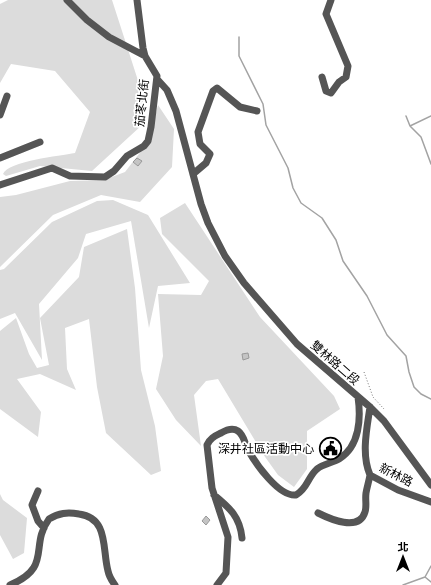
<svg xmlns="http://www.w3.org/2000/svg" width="431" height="585" viewBox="0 0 431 585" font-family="Signika,'Noto Sans TC',sans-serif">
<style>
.green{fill:#dcdcdc}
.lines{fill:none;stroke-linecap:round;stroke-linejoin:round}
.stream{stroke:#a3a3a3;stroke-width:1.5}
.building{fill:#c4c4c4;stroke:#999}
.path{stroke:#777;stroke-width:1;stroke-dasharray:1 2;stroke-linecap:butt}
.minor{stroke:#555;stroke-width:7}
.labels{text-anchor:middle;stroke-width:3.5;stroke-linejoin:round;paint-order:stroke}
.street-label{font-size:12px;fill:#000;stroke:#fff}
.poi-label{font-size:12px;fill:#000;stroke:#fff;text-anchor:end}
</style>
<rect width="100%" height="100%" fill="#fff"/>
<path class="green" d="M8,0H112L143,96L142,125L92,171L40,166L6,176L3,174C8,161 60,156 75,153L90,112L55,71L11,64L0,83V4Z
M158,105L174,129L172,167L140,202L101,195L53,215L0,267V197L16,195L70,181L104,180L125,172L149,141Z
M113,200L148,215L190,283L158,286L149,328L131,221L86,234L78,258L39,304L42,360L15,313L0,319V270L4,269L52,222L97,201Z
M185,203L260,317L334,396L340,409L307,431V469L294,487L278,475L263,454L218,379L206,381L194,395L201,446L176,420L156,389L163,356L158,294L201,295L209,281L162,234L160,218Z
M127,229L135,288L141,370L155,426L161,471L151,475L106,433L97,387L89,319L65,328L67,369L76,390L40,374L17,379L41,412L38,437L0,409V331L16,318L29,354L37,368L49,365L40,318L79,277L84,247Z
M0,494L3,500L27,518L24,553L13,559L0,535Z"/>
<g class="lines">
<path class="stream" d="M239,37V56L263,104L266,125L288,168L293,188L301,203L322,218L336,240L343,261L367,296L387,335L406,356L409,372L414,387L421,394L431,399
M406,116L410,126
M431,116L410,126L421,137L431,164
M425,577L431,582
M403,585L425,577L431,566"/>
</g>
<path class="building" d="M137,158L142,161L138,166L133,162Z
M248,353L249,358L243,360L242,354Z
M322,444L340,445L339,452H321Z
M206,516L210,520L206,525L202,521Z"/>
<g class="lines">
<path class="path" d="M364,372L373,397L384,409"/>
<path class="minor" d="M67,0L87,20L109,37L145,56
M322,77L326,91L331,93L339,82L346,77L348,66L326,14L331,0
M157,79L167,90L176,111L201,204L208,223L225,256L244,283L297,344L370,407L384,421L431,485
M0,115L7,96
M0,158L40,142
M193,174L206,163L210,154L200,144L198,132L213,91L217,88L240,107L257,111
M0,185L52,168L70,176L105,177L114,171L127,156L144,146L148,141L151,127L157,76L145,56L143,48L137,0
M370,407C367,428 361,454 370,475L398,490L431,502
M38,491L32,505L38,521L44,528
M214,495C230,508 240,517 242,538
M318,513C330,519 359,532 365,512C367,506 365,500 366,493C367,487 369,481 370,475
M10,585C53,567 29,546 49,519C59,513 67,512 79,514C109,518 102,549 108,571C109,576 112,581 115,585
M217,585L226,573L228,537L212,488L207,445C210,438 215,436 221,433C226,430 232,427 238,431C244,435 245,444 248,450C256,464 279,497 296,495C308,488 307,478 317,469C323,464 332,463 339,459C360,446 361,418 358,397"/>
</g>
<defs>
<symbol id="civic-ring" viewBox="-11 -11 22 22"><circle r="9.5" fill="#fff" stroke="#000" stroke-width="1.5"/><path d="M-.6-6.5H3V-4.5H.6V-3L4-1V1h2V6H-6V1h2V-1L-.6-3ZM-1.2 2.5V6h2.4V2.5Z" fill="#000"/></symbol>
</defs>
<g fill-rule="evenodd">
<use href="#civic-ring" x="318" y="436" width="25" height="25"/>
</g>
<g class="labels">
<g class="street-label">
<text transform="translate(142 103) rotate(-84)" y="4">茄苳北街</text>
<text transform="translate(335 363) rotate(41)" y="4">雙林路二段</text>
<text transform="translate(396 475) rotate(27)" y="4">新林路</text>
</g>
<g class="poi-label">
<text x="314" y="453">深井社區活動中心</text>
</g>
</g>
<g transform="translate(403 557)" stroke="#ffffff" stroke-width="3" paint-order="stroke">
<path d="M0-3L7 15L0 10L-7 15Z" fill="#000000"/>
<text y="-6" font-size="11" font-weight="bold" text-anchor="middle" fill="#000000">北</text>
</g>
</svg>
